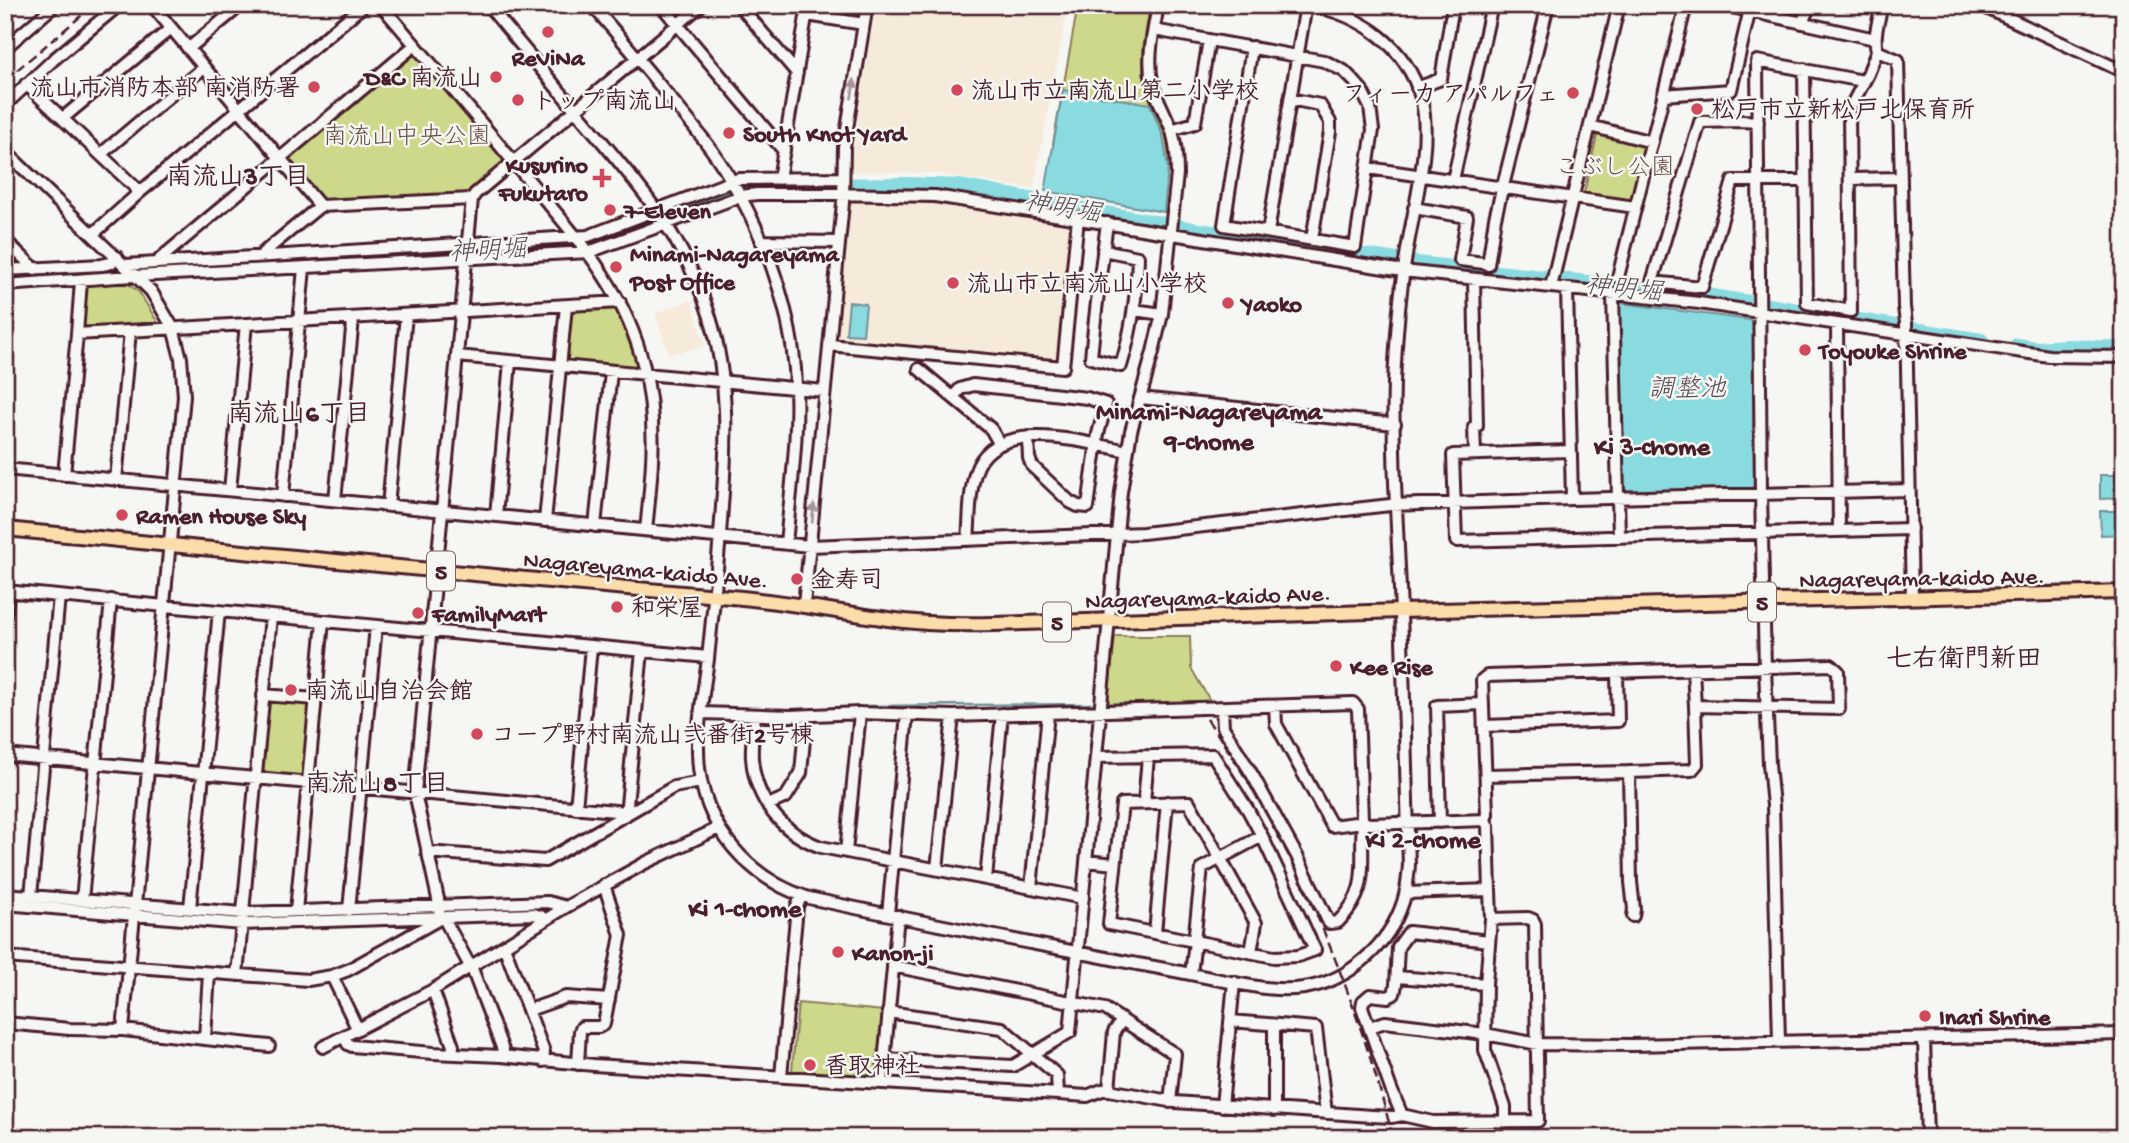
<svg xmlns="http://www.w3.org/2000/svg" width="2129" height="1143" viewBox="0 0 2129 1143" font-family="'Gochi Hand','Klee One',sans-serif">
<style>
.built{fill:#f6eadb}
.green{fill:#cdd88b;stroke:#8c7c5b;stroke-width:2}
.water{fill:#89dbe0;stroke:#709098;stroke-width:2}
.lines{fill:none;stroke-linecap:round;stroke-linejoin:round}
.stream{stroke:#709098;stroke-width:2.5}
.river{stroke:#89dbe0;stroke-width:16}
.minor-casing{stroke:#4a1f2b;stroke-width:16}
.major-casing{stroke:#4a1f2b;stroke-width:18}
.minor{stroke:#f6f6f2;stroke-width:10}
.major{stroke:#fbddab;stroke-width:12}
.rail{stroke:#4a1f2b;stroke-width:2.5;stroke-dasharray:10 5;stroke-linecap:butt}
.oneway{fill:#a99598}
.poi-dot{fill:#d1495b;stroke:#f6f6f2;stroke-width:2.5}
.labels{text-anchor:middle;stroke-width:5;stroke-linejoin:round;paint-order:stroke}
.shield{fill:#f6f6f2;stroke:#7e6067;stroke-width:2}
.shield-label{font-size:23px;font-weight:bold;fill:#4a1f2b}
.poi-label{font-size:24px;font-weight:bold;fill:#4a1f2b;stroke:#f6f6f2;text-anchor:start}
.park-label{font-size:24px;fill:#6b4d43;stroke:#f6f6f2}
.street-label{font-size:24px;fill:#4a1f2b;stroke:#f6f6f2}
.neighbourhood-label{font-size:26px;font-weight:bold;fill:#4a1f2b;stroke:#f6f6f2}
.water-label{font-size:26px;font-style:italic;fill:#5a4e58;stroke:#f6f6f2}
</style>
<rect width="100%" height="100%" fill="#f6f6f2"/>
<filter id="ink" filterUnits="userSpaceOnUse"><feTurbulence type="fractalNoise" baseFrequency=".0143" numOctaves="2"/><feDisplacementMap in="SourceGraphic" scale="14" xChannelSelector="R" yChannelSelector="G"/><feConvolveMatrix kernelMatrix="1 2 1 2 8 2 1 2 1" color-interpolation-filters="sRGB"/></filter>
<g filter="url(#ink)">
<path class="built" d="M876,5H1019L1067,12L1033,189L932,173L854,172L850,167Z
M851,200L935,202L1067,223L1071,226L1057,357L1053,361L899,345L838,343L835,340L848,203Z
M691,300L705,346L669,354L655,314Z"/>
<path class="green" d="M1078,5H1150L1143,48V72L1148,96L1166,136L1170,163L1053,144Z
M411,53L417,54L504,157V163L471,191L464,193L325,201L319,198L288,162L289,156Z
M1598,131L1644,144L1646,149L1632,199L1628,202L1583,197Z
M127,283L139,292L160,326L85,329C79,318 82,295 89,285Z
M620,308L641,364L636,370L564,363L569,312Z
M1115,636H1190L1191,668L1212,704L1112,707L1108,703Z
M268,699L312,704L304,778L259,774Z
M798,1003L884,1011L878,1080L809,1075L792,1071Z"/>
<path class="water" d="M1063,90L1150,104L1163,136L1168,168L1164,212L1045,191Z
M849,302L866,304L863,335L846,334Z
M1621,303L1750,320L1753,323L1754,486L1752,489L1624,493L1622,491L1618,304Z
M2100,475H2124V498L2100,499Z
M2100,511H2124V534L2101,535Z"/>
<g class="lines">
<path class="stream" d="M1104,704L1174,703
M869,706L1097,704
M512,909L550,908"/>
<path class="river" d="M5,277L594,243L742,187L908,185L960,187L1199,231L1417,264L1713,297L1981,341
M2017,346L2035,349L2068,347L2124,349"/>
<defs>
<path id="minor" d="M152,5L320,206
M381,5C428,60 475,115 521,171C573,234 624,285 644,367C658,421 652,475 646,530
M488,5C519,43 551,81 583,119C637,183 684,235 710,317C729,379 727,443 722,506C719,557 713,608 708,659C703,699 692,744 702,785C715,840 756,881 809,898C918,922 1028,942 1137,964C1166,969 1196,975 1225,981C1251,986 1277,992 1304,988C1349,981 1389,945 1403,902C1407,890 1408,878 1409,865C1406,773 1404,681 1400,589C1397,521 1392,451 1394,382C1396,340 1399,297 1406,256C1413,209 1433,143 1421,98C1406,45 1361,15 1309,5
M592,5C619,36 645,67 671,99C690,122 710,145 725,170C762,229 789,300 795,369C800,428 791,486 786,544
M661,5L784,151
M739,5L797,73
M1723,5L1875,39
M1882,5C1879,20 1873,35 1877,51L1898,60L1904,307L1906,323L1912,598
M1980,5L2124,72
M807,15L864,24
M1802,23L1810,5
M1154,30L1324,61L1344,71L1353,80L1361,89L1370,107L1373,130L1355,247L1224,225L1252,47
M5,48L55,5
M188,49L241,5
M1804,69L1807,303L1851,311L1849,110L1868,74L1877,51
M26,84L140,192
M1417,88L1441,79L1453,5
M1663,95L1731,90L1751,5
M1290,99L1320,105L1330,122V132L1312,239
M5,105L53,60L119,5
M63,118L170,29
M1758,122L1742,121L1700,122L1652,282L1702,287L1733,181H1805
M1590,126L1652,142
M1171,130L1195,123L1209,40
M5,151L151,291L173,328L181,358L184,396L123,1030
M101,154L203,68
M1368,168L1635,207
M779,179L808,5
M1850,179L1901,178
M1453,180L1492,5
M1414,208L1467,217L1460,260L1484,263
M1268,232L1306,5
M93,234L140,192L364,5
M5,240L35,269
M761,241L839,242
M1103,250L1138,257C1137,294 1132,330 1121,366L1091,358C1095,313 1101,268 1107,223
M263,255V253L320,206L472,199
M160,261V259L415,45
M125,265L588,236L738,179L843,178
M1488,265L1495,218L1548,5
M5,270L102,265L111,263L117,257
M1618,277L1686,5
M1474,279L1477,426L1474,427L1475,454
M81,281L77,334L620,302
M5,285L117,277L589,252L741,196L757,194H835L935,196L1403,271L1699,303L2049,356L2124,357
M1551,287L1619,5
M1567,289L1572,499L1909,490
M1613,294L1619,537
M1134,310L1162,314
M1837,325L1839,530
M829,345L1063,367L1078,218
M457,356L824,391
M919,369L991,429L999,443
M953,397L960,389L973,385L1087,398L1106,404L1098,434L1088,507L1078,506L1070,502L1032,466L1029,458L1028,437
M1140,398L1395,424
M1570,451L1453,455L1456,541L1911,529
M5,469L810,546L1143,533L1390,505L1572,499
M64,475L77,334
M116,480L130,331
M230,490L246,324
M283,496L304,268
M335,500L353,319
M388,506L406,315
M496,516L510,362
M545,521L566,306
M595,526L611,372
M968,540C970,518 969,485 978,466C1001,417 1087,443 1127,451
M5,591L708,657
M804,605L843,203L844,147L867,5
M5,617L8,591
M263,695L316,699
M1222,708L1223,727L1253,776L1297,856L1329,923L1338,922C1372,888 1359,864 1363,822L1332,826L1276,724L1275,706
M702,713L791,716L860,713L953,716L1353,703L1358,709L1362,819L1363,822L1370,824L1485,820L1487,814L1482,680L1487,676L1831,665L1838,671L1839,709L1695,706L1693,669
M755,715C754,729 751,744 752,758C755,800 782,833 821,847L1083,898
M1484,726L1618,721L1617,672
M5,755L626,812
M1096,757L1213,755L1248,810L1262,836L1202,868L1194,941
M1629,772L1692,770L1697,764L1695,706
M1486,775L1629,772L1631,882L1634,909L1633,916
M1144,802L1148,757
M768,805L786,797L801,773L806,716
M576,808L591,647
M626,815L642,651
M1440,822L1437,706L1483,704
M427,852L545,861L674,787L701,782
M846,852L860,713
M1086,861L1115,864
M937,869L953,716
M986,879L1002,714
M1031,888L1048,713
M1490,890L1491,919L1486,984L1485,1050L1505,1107V1122
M1406,893L1490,890L1488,826L1485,820
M5,894L243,913L548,902L566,907
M31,896L59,596
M82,900L111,600
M5,904L242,924L533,914L541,916L543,920
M190,908L219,611
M349,910L376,626
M296,911L323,621
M888,914L907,714
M440,917L438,899L415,793L472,199L475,194L701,5
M1155,933L1167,802
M504,946L544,1052L543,1061
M1251,952L1256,923L1189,802L1122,804L1109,924L1274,957L1298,956L1315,950L1262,836
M5,957L308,980L332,976L348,970L443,917L470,966
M471,966L503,1050L501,1056
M893,966L1105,1009L1122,1020L1114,1032L1109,1090
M1191,974L1195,941
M237,975L271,616
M332,976L357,1028
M1397,977L1486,984
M433,990L453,1046L452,1054
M529,1010L566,997L609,1000
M888,1012L1002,1028L1057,1075L1058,1094L1087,1096L1102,1090H1109L1175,1102L1372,1116L1392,1117L1402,1115L1433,1122L1538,1121L1535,924L1533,920L1528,918L1491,919
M1122,1020L1175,1054L1170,1102
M1230,1021L1316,1028L1326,1113
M5,1023L70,1029L123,1030L269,1046
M1370,1027L1385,1022L1485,1034L1538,1044L1632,1045L2124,1034
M344,1037L348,1044L352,1046L433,1053L501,1056L594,1065L1058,1094
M205,1038L209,973
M1924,1039L1927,1138
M1779,1041L1773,806L1769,764L1765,668L1761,493L1757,61L1863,81
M323,1047L433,990L566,907L645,863L719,828
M884,1059L1013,1066L1070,1032L1121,492L1131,431L1153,352L1162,314L1177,174C1177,160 1176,145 1172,131C1166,114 1156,99 1152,81C1147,55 1154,30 1158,5
M578,1064L580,1031L582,1027H599L604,1024L621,935L604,885
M781,1076L797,907L801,896
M882,1083L898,916
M1222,1106L1234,982
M1274,1110V1025
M1402,1115L1391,1089L1362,1007L1363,1001L1370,995L1388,997L1394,994L1396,985L1398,947L1409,932L1489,941"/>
<path id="major" d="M5,529C247,552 489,577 731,597C784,601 836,612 888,619C923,624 959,625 994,624L1401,611L2124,592"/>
</defs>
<use href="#minor" class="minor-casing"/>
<use href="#major" class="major-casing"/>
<use href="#minor" class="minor"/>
<use href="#major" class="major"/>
<path class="rail" d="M5,80L94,5
M1207,719C1295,844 1355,990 1393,1138"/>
</g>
<defs><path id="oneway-solid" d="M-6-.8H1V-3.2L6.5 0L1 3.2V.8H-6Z" transform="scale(1.75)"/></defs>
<g class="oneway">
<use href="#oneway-solid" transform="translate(853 89) rotate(-81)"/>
<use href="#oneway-solid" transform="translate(813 513) rotate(-85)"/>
</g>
</g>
<g class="poi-dot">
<circle cx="548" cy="32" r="7"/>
<circle cx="496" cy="77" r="7"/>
<circle cx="314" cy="87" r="7"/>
<circle cx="957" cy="90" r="7"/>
<circle cx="1573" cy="93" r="7"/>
<circle cx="518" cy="100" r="7"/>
<circle cx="1697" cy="109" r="7"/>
<circle cx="729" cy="133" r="7"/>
<path d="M598.5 167.5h7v7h7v7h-7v7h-7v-7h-7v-7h7z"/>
<circle cx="610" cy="210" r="7"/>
<circle cx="616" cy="267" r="7"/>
<circle cx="953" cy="283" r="7"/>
<circle cx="1228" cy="303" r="7"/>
<circle cx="1805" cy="350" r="7"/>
<circle cx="122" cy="515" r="7"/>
<circle cx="797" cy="579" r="7"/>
<circle cx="617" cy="607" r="7"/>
<circle cx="418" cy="613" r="7"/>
<circle cx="1336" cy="666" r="7"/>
<circle cx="291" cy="690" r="7"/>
<circle cx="477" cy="734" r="7"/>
<circle cx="838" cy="952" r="7"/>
<circle cx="1925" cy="1016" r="7"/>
<circle cx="810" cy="1065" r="7"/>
</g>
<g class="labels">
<g class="shield">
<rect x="427" y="551.5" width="28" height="39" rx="5"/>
<rect x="1748" y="582.5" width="28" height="39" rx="5"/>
<rect x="1043" y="602.5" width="28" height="39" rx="5"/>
</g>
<g class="shield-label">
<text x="441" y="579">5</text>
<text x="1762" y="610">5</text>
<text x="1057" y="630">5</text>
</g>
<g class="poi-label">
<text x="548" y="65" text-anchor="middle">ReViNa</text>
<text x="482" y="85" text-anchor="end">D&amp;C 南流山</text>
<text x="300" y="95" text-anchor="end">流山市消防本部 南消防署</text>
<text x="971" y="98">流山市立南流山第二小学校</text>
<text x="1559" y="101" text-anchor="end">フィーカ アパルフェ</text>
<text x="532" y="108">トップ南流山</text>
<text x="1711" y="117">松戸市立新松戸北保育所</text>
<text x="743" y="141">South Knot Yard</text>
<text x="588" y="172" text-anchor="end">Kusurino<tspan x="588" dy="28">Fukutaro</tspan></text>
<text x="624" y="218">7-Eleven</text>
<text x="630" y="261">Minami-Nagareyama<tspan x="630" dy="28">Post Office</tspan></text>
<text x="967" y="291">流山市立南流山小学校</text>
<text x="1242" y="311">Yaoko</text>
<text x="1819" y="358">Toyouke Shrine</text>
<text x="136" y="523">Ramen House Sky</text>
<text x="811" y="587">金寿司</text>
<text x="631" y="615">和栄屋</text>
<text x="432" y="621">FamilyMart</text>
<text x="1350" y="674">Kee Rise</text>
<text x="305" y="698">南流山自治会館</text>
<text x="491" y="742">コープ野村南流山弐番街2号棟</text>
<text x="852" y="960">Kanon-ji</text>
<text x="1939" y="1024">Inari Shrine</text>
<text x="824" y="1073">香取神社</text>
</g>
<g class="park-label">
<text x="407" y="143">南流山中央公園</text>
<text x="1615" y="174">こぶし公園</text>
</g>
<g class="street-label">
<text transform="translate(646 569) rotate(5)" y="8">Nagareyama-kaido Ave.</text>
<text transform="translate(1922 577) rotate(-1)" y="8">Nagareyama-kaido Ave.</text>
<text transform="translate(1208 596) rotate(-2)" y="8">Nagareyama-kaido Ave.</text>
</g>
<g class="neighbourhood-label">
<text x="238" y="184">南流山3丁目</text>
<text x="1209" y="419">Minami-Nagareyama<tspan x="1209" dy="30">9-chome</tspan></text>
<text x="299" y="421">南流山6丁目</text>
<text x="1652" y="454">Ki 3-chome</text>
<text x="1964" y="666">七右衛門新田</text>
<text x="377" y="791">南流山8丁目</text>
<text x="1423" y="847">Ki 2-chome</text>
<text x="745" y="916">Ki 1-chome</text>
</g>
<g class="water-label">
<text transform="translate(1063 206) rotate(10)" y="9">神明堀</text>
<text transform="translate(488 249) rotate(-3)" y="9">神明堀</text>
<text transform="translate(1624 287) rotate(6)" y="9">神明堀</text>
<text x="1687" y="396">調整池</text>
</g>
</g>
<rect width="2129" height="1143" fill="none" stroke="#f6f6f2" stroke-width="28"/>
<rect x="14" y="14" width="2101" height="1115" fill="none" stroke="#4a1f2b" stroke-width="2.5" filter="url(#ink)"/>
</svg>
